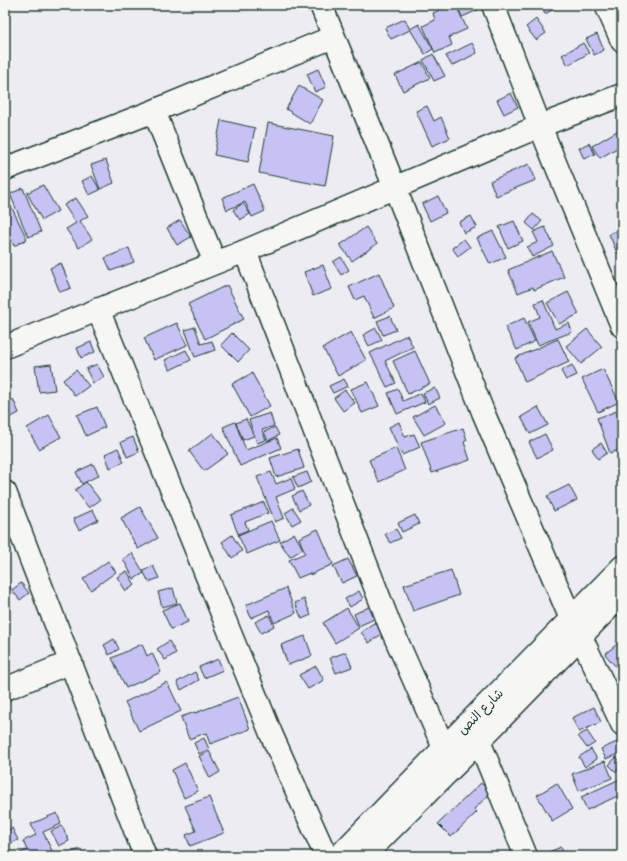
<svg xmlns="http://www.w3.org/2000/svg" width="627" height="861" viewBox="0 0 627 861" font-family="'Gochi Hand','Playpen Sans Arabic',sans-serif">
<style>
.building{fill:#c6c2f4;stroke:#1f3d34}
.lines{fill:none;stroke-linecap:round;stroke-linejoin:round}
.minor-casing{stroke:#1f3d34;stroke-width:25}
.major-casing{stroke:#1f3d34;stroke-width:25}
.minor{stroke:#f6f6f2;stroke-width:22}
.major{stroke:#f6f6f2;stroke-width:22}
.labels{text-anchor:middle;stroke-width:3;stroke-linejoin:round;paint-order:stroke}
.street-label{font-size:13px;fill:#1f3d34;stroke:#f6f6f2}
</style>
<rect width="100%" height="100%" fill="#ececf2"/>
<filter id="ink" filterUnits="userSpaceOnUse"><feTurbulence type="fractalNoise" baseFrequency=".025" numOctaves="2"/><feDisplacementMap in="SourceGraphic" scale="8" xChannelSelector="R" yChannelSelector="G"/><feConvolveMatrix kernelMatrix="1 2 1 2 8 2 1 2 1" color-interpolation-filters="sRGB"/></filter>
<g filter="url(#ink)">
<path class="building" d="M450,5H456L467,29L449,37L452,45L435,53L423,26L435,20L433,13Z
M457,5H476L478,10L462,17Z
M540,5H561L545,14Z
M405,19L410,30L391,39L385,28Z
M536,19L546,33L536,40L526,27Z
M419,24L433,49L425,54L410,29Z
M597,34L604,50L594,55L586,39Z
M472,43L477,53L452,66L446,56Z
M583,43L589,53L568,65L562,55Z
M433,54L445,76L434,81L423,60Z
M422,62L430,78L403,91L395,75Z
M318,69L326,87L315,92L307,74Z
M299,86L323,100L310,124L286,109Z
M511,93L518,107L504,114L497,100Z
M427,106L434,121L441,117L450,138L432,146L416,111Z
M221,120L255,128L248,162L214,155Z
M268,123L334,136L325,186L259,173Z
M622,128V145L600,158L592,146Z
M589,143L595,154L584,159L579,148Z
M106,160L114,183L100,189L91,165Z
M529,164L536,180L496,196L490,181Z
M92,176L100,190L89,195L82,181Z
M253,184L265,211L252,217L245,202L227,210L222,198Z
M43,185L58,211L42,220L27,193Z
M23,188L41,232L28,237L10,194Z
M438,196L446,213L430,221L422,204Z
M76,198L88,216L80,221L92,239L79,248L66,229L76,223L64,205Z
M243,203L250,214L240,220L233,210Z
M11,206L27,239L14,246L5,226V209Z
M533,214L542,221L534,230L526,223Z
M471,216L477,227L464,233L459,222Z
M180,220L191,237L177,245L167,228Z
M514,221L523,241L508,248L499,227Z
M366,227L377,244L352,261L340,245Z
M545,227L554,246L532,257L527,247L538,242L533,232Z
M622,228V251L617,253L609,234Z
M493,231L506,257L490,264L477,238Z
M464,239L470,247L458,256L452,248Z
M129,248L134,262L111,271L105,258Z
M552,251L564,277L534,290L533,287L518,293L508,270Z
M341,257L349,270L341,275L333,262Z
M61,263L71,288L60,292L50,268Z
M323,265L332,289L313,296L304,272Z
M379,273L394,308L374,318L364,296L355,300L349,287Z
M227,285L244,319L205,339L188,304Z
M568,292L579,314L559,324L547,303Z
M543,300L555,329L569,323L572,332L538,345L528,322L540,317L535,303Z
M390,316L396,330L383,335L377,321Z
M524,318L535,341L517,350L505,327Z
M177,323L187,345L154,360L144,338Z
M195,327L201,344L212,341L215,350L195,357L185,330Z
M376,328L382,340L369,346L363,335Z
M587,329L602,347L581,364L566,346Z
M351,332L366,360L338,376L323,348Z
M232,333L249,350L238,362L221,345Z
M407,335L413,347L385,361L396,383L387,387L370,353Z
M558,339L569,362L525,382L515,358Z
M91,342L95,352L81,358L77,348Z
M186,350L191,360L170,370L165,360Z
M415,351L430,384L408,394L393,361Z
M51,364L55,390L39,392L35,366Z
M97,364L104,377L93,383L86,369Z
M572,365L577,375L566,380L561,371Z
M603,369L619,402L598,412L582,379Z
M76,370L89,386L75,396L63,380Z
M252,373L270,406L250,417L232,384Z
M344,379L348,386L333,393L329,386Z
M368,382L379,406L362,413L351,389Z
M435,388L440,398L428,404L423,393Z
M398,389L403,401L421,393L425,402L397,414L388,393Z
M345,390L355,403L343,411L334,398Z
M13,399L19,413L9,418L5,410V403Z
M435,405L446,423L424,435L413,417Z
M97,407L105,427L86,436L77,415Z
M538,407L548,425L530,434L521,417Z
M617,411L622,426V449L610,453L597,418Z
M270,413L274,426L262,430L266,440L257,443L249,420Z
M49,415L61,437L39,449L27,428Z
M246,419L254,436L243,440L236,423Z
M235,422L246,450L277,438L281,448L240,466L223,427Z
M399,422L405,437L414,434L420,447L402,455L389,427Z
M275,427L279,435L268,441L264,432Z
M463,428L467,440L464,442L470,460L432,473L421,442Z
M213,433L228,454L204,471L189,451Z
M545,434L553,450L537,458L529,442Z
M133,437L139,452L127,457L121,442Z
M601,443L607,453L598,459L592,449Z
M118,448L124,462L110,468L105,454Z
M396,448L405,470L379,482L369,460Z
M298,449L304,468L276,477L270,458Z
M93,464L99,475L82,484L76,472Z
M271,472L276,484L291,478L295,489L276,497L284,518L275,522L257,477Z
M307,472L311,482L298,488L293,477Z
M86,482L100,500L89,508L75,490Z
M569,485L577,500L554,511L547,496Z
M302,491L309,505L299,510L292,496Z
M264,502L268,513L245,522L248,530L238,534L231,515Z
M140,507L158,538L138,549L121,518Z
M293,508L301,520L292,525L285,513Z
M93,510L98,520L79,530L73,519Z
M415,515L419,524L402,532L398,523Z
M271,521L280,540L247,554L238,535Z
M318,529L333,564L310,575V573L298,578L289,560L305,553L299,538Z
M396,529L401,538L390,543L385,534Z
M294,533L303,549L290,557L280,542Z
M232,535L242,551L232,558L222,542Z
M132,553L144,573L134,579L123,559Z
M348,559L357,576L342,583L333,566Z
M108,561L116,572L91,590L83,579Z
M153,566L159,578L149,582L143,571Z
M451,570L459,595L413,611L404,585Z
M127,571L135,585L126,591L117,577Z
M5,574L11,589L5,591Z
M21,583L29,593L20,600L12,590Z
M173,588L177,603L162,607L158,592Z
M286,588L296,613L274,623L269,610L251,618L246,605Z
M359,591L363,599L350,607L345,599Z
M304,599L311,615L302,619L295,603Z
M180,603L188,622L171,629L162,610Z
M369,607L374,619L359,626L354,614Z
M347,608L359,628L335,643L323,623Z
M269,615L274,626L261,633L255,622Z
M375,622L383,633L369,643L361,632Z
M305,636L312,656L288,665L281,645Z
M114,639L119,649L109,655L104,645Z
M622,640V662L616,667L605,654Z
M169,641L176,653L165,660L157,649Z
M142,644L147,656L152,653L161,672L126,688L112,658Z
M346,652L352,667L336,673L330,658Z
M218,659L223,670L204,678L199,667Z
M316,666L324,680L308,689L299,675Z
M195,672L199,680L181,690L177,682Z
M167,682L181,711L139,731L125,702Z
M238,697L250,729L210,744L206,733L189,739L181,717L195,712V713Z
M594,707L601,722L579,732L572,718Z
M587,731L595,743L587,748L578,736Z
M204,738L209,749L199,754L194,743Z
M617,742L622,752L606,759L601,749Z
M591,749L597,759L585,767L579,757Z
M209,751L220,772L210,778L199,756Z
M616,757L622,763V765L616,772L609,765Z
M605,761L612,778L579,791L572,774Z
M185,763L198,791L184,798L172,770Z
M622,778V794L587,810L581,797Z
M481,783L491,793L474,809L477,812L451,837L438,824Z
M557,783L572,809L552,821L537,795Z
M209,797L224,833L190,846L186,835L196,831L185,806Z
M57,813L61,824L43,832L53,853L45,856H14L27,850L23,841L36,835L31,824Z
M62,826L69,841L59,846L51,831Z
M12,828L18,840L7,845L5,841V831Z
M561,847L565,856H545L544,854Z
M81,849L83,856H63L62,855Z"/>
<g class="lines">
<defs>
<path id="minor" d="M321,5L395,188L483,412L571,619
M493,5L540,126L622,326
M606,5L622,41
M154,111L215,263
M5,169L154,111L333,37
M245,251L389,623L444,748
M98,309L272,736L326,856
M5,347L245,251L540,126L622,95
M5,492L145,856
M581,637L622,724
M5,689L71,662
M479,741L526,856"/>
<path id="major" d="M339,856L444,748L622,567
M364,856L479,741L622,594"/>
</defs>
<use href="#minor" class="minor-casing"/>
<use href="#major" class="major-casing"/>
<use href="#minor" class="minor"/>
<use href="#major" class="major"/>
</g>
</g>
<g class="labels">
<g class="street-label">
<text transform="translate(480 711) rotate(-45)" y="5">شارع النص</text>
</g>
</g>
<rect width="627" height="861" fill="none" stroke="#f6f6f2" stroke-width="20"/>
<rect x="10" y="10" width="607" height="841" fill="none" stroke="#1f3d34" stroke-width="1.5" filter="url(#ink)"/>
</svg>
